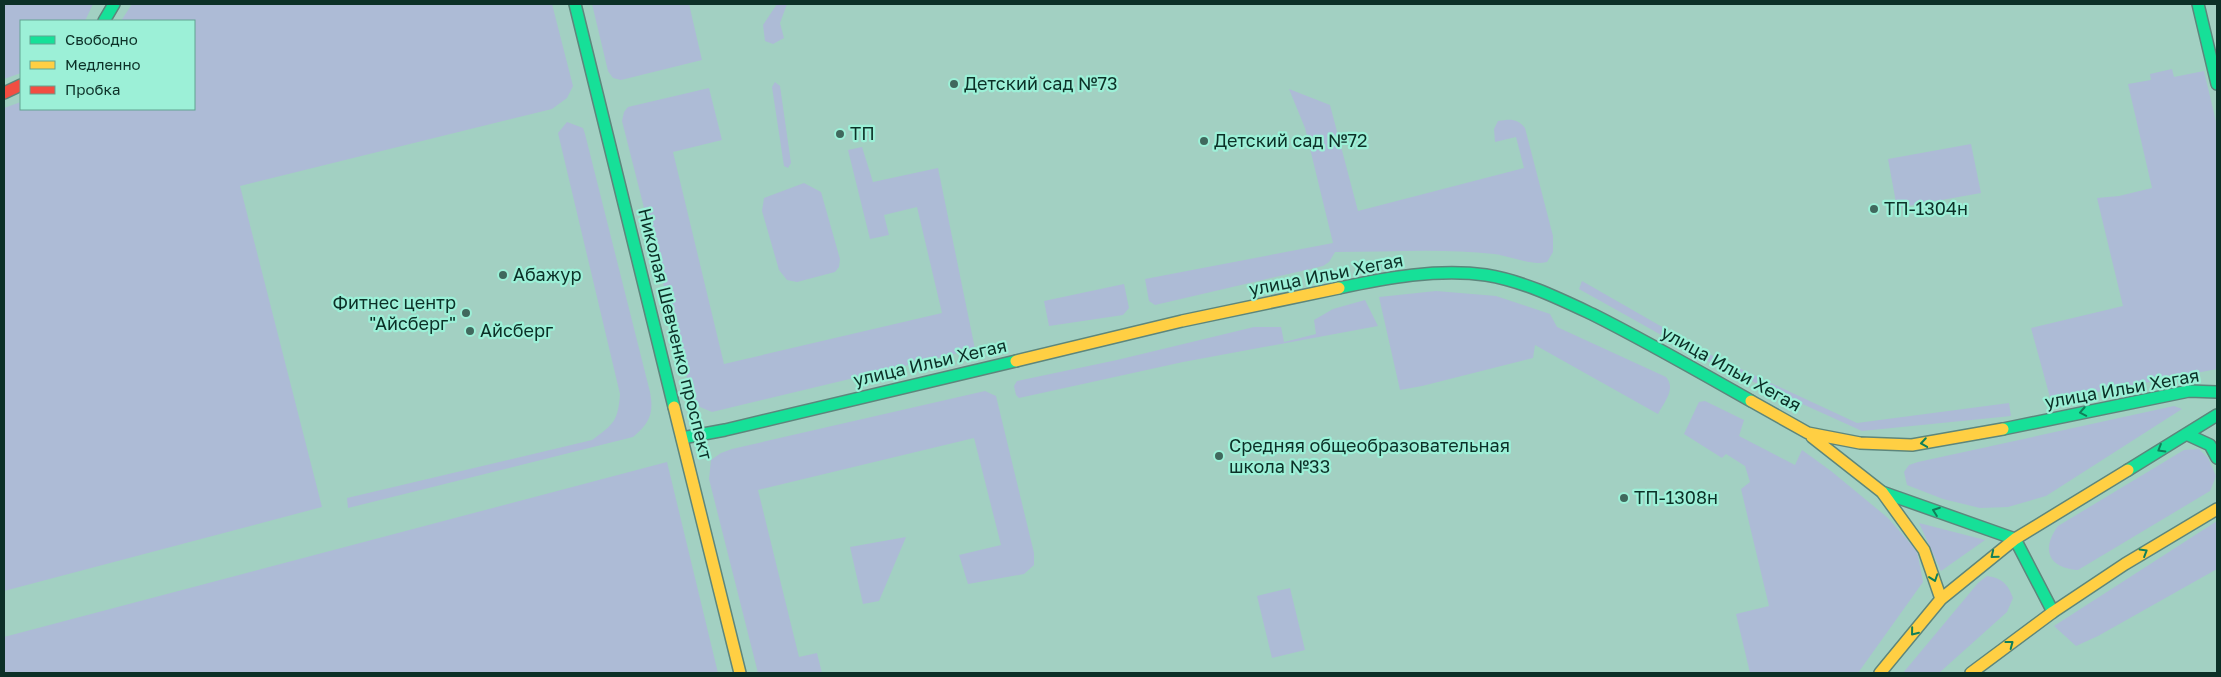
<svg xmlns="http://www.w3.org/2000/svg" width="2221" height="677" viewBox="0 0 2221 677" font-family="'Golos Text',sans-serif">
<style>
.green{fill:#adbbd6}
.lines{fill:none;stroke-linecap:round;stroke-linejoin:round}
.fast-casing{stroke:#5d867c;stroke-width:14}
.slow-casing{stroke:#5d867c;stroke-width:14}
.jam-casing{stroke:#5d867c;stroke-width:14}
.fast{stroke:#16e098;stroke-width:11}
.slow{stroke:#ffcf43;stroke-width:11}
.jam{stroke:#f24e42;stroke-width:11}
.oneway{stroke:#107f5a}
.poi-dot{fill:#40685d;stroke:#9cf0d7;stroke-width:2}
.labels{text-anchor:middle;stroke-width:4.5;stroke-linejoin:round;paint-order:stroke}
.poi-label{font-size:18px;fill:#0c3027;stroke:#9cf0d7;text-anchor:start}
.street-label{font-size:18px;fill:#0c3027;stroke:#9cf0d7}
</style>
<rect width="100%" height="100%" fill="#a2d0c2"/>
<path class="green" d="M4,4H93L85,21H21V73L4,79Z
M132,4H552L573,86L567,98L552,109L240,186L322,507L4,591V108L21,102V109H194V21H121Z
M592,4H689L702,60L621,80L613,78L608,71Z
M777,4H787L780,23L784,38L773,44L765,41L763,25Z
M2172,69L2174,77L2204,71L2217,126V369L2051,401L2031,328L2123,306L2097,198L2119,196L2152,188L2128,84L2151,80L2150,74Z
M775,82L780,86L791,163L788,168L784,166L772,87Z
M709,88L722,140L673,152L724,364L942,313L917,207L884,215L889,235L870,239L848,150L862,147L873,182L938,168L975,349L712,412L700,407L692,397L622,121L624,112L628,107Z
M1289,89L1330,105L1358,211L1524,168L1516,137L1495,142L1494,129L1498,121C1510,119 1517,118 1525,128L1553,236V252L1547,262C1529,266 1512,256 1494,254C1442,248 1388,252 1335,252L1329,262L1323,266L1155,305L1149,301L1145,279L1333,243L1305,128Z
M567,122L583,128L585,134L650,392C654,413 650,423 633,437L348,508L347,498L592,440C614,424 618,421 620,394L558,133Z
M1971,144L1981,193L1897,208L1888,159Z
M804,183L821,192L840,259L839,267L835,272L797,282L787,280L779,270L762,211L764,198Z
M1582,281L1718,359L1715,365L1579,289Z
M1124,284L1129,308L1123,315L1049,326L1044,301Z
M1436,291L1496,296L1550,314L1557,327L1666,377C1676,389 1665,401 1658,414L1535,345L1533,358L1422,386L1400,390L1379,297Z
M1365,300L1378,326L1183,362L1019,398L1016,395L1014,386L1017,381L1117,360L1254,327H1281L1284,342L1316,334L1314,320L1333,309Z
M1726,362L1857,423L2009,403L2011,416L1862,431L1723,368Z
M985,391L996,396L1034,553V565L1024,574L968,584L959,555L1001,545L974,438L758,490L799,657L817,653L822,673H758L709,479L711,460L721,453L732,449Z
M1705,401L1744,420L1739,436L1795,465L1802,450L1831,471L1888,518L1917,551L1923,582L1858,673H1750L1736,614L1769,606L1741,489L1750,482L1745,466L1726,454L1722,458L1684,434L1697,406L1699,402Z
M2174,406L2182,409L2046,496L2008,507L1980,508L1943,499L1907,485L1904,472L1909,465L1918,462Z
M2199,449L2208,458L2216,476L2210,491L2078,570C2048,568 2041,549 2058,526L2184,450Z
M667,462L718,673H4V637Z
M2217,521V569L2098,636L2076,646L2054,626Z
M1919,523L1985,540L1941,571Z
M906,537L879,601L863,604L850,547Z
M1987,576C2002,578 2008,584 2013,598L2007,612L1939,673H1903L1978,583Z
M1290,588L1305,650L1272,658L1257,596Z"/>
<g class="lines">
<defs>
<path id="fast" d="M575,4L674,407
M2198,4L2217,84
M104,21L114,4
M1339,288C1386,278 1438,268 1486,275C1523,281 1558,298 1592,314C1646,341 1698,371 1751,401
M2003,429L2189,391L2217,392
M2186,434L2210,445L2217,458
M682,438L725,430L1016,361
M2128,470L2217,415
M1882,492L2015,539L2053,612"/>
<path id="slow" d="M1016,361L1182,321L1339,288
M1751,401L1808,433L1860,443L1912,445L2003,429
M674,407L740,673
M1812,437L1882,492L1924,550L1941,599
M1880,673L1941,599L2015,539L2128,470
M1971,673L2053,612L2125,564L2217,509"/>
<path id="jam" d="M4,93L21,85"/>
</defs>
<use href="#fast" class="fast-casing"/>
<use href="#slow" class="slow-casing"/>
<use href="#jam" class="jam-casing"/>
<use href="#fast" class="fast"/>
<use href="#slow" class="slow"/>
<use href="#jam" class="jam"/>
</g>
<defs><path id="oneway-chevron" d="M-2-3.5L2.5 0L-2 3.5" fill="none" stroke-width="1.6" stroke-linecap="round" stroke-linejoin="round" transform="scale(1.25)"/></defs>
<g class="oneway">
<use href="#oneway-chevron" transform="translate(2083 412) rotate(169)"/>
<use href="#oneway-chevron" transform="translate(1924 443) rotate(171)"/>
<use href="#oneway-chevron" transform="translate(2161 449) rotate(149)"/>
<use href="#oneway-chevron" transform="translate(1936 511) rotate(-160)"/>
<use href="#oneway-chevron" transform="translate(2144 552) rotate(-31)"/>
<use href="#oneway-chevron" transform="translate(1994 555) rotate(141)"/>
<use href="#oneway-chevron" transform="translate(1934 578) rotate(71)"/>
<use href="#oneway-chevron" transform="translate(1914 632) rotate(129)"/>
<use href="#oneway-chevron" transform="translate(2010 644) rotate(-37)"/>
</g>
<g class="poi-dot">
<circle cx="954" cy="84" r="5"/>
<circle cx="840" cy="134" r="5"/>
<circle cx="1204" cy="141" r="5"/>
<circle cx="1874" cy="209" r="5"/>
<circle cx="503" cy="275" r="5"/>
<circle cx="466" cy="313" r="5"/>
<circle cx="470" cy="331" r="5"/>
<circle cx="1219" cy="456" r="5"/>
<circle cx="1624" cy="498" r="5"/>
</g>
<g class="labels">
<g class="poi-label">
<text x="964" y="90">Детский сад №73</text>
<text x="850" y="140">ТП</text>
<text x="1214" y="147">Детский сад №72</text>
<text x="1884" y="215">ТП-1304н</text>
<text x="513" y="281">Абажур</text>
<text x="456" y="309" text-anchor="end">Фитнес центр<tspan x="456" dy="21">"Айсберг"</tspan></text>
<text x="480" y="337">Айсберг</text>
<text x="1229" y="452">Средняя общеобразовательная<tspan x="1229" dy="21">школа №33</tspan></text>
<text x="1634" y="504">ТП-1308н</text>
</g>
<g class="street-label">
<text transform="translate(1326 275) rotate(-11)" y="6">улица Ильи Хегая</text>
<text transform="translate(675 334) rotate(76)" y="6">Николая Шевченко проспект</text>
<text transform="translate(930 363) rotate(-13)" y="6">улица Ильи Хегая</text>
<text transform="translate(1731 369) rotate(29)" y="6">улица Ильи Хегая</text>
<text transform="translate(2122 389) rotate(-10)" y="6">улица Ильи Хегая</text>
</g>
</g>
<rect width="2221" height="677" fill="none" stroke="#0c3027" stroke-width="10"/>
<rect x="20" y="20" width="175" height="90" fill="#9cf0d7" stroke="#62a391"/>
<rect x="30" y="36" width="25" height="8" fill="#16e098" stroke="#62a391"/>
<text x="65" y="45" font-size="15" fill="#0c3027">Свободно</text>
<rect x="30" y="61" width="25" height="8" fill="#ffcf43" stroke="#62a391"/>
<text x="65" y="70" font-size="15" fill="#0c3027">Медленно</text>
<rect x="30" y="86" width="25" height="8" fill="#f24e42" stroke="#62a391"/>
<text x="65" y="95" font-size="15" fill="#0c3027">Пробка</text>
</svg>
